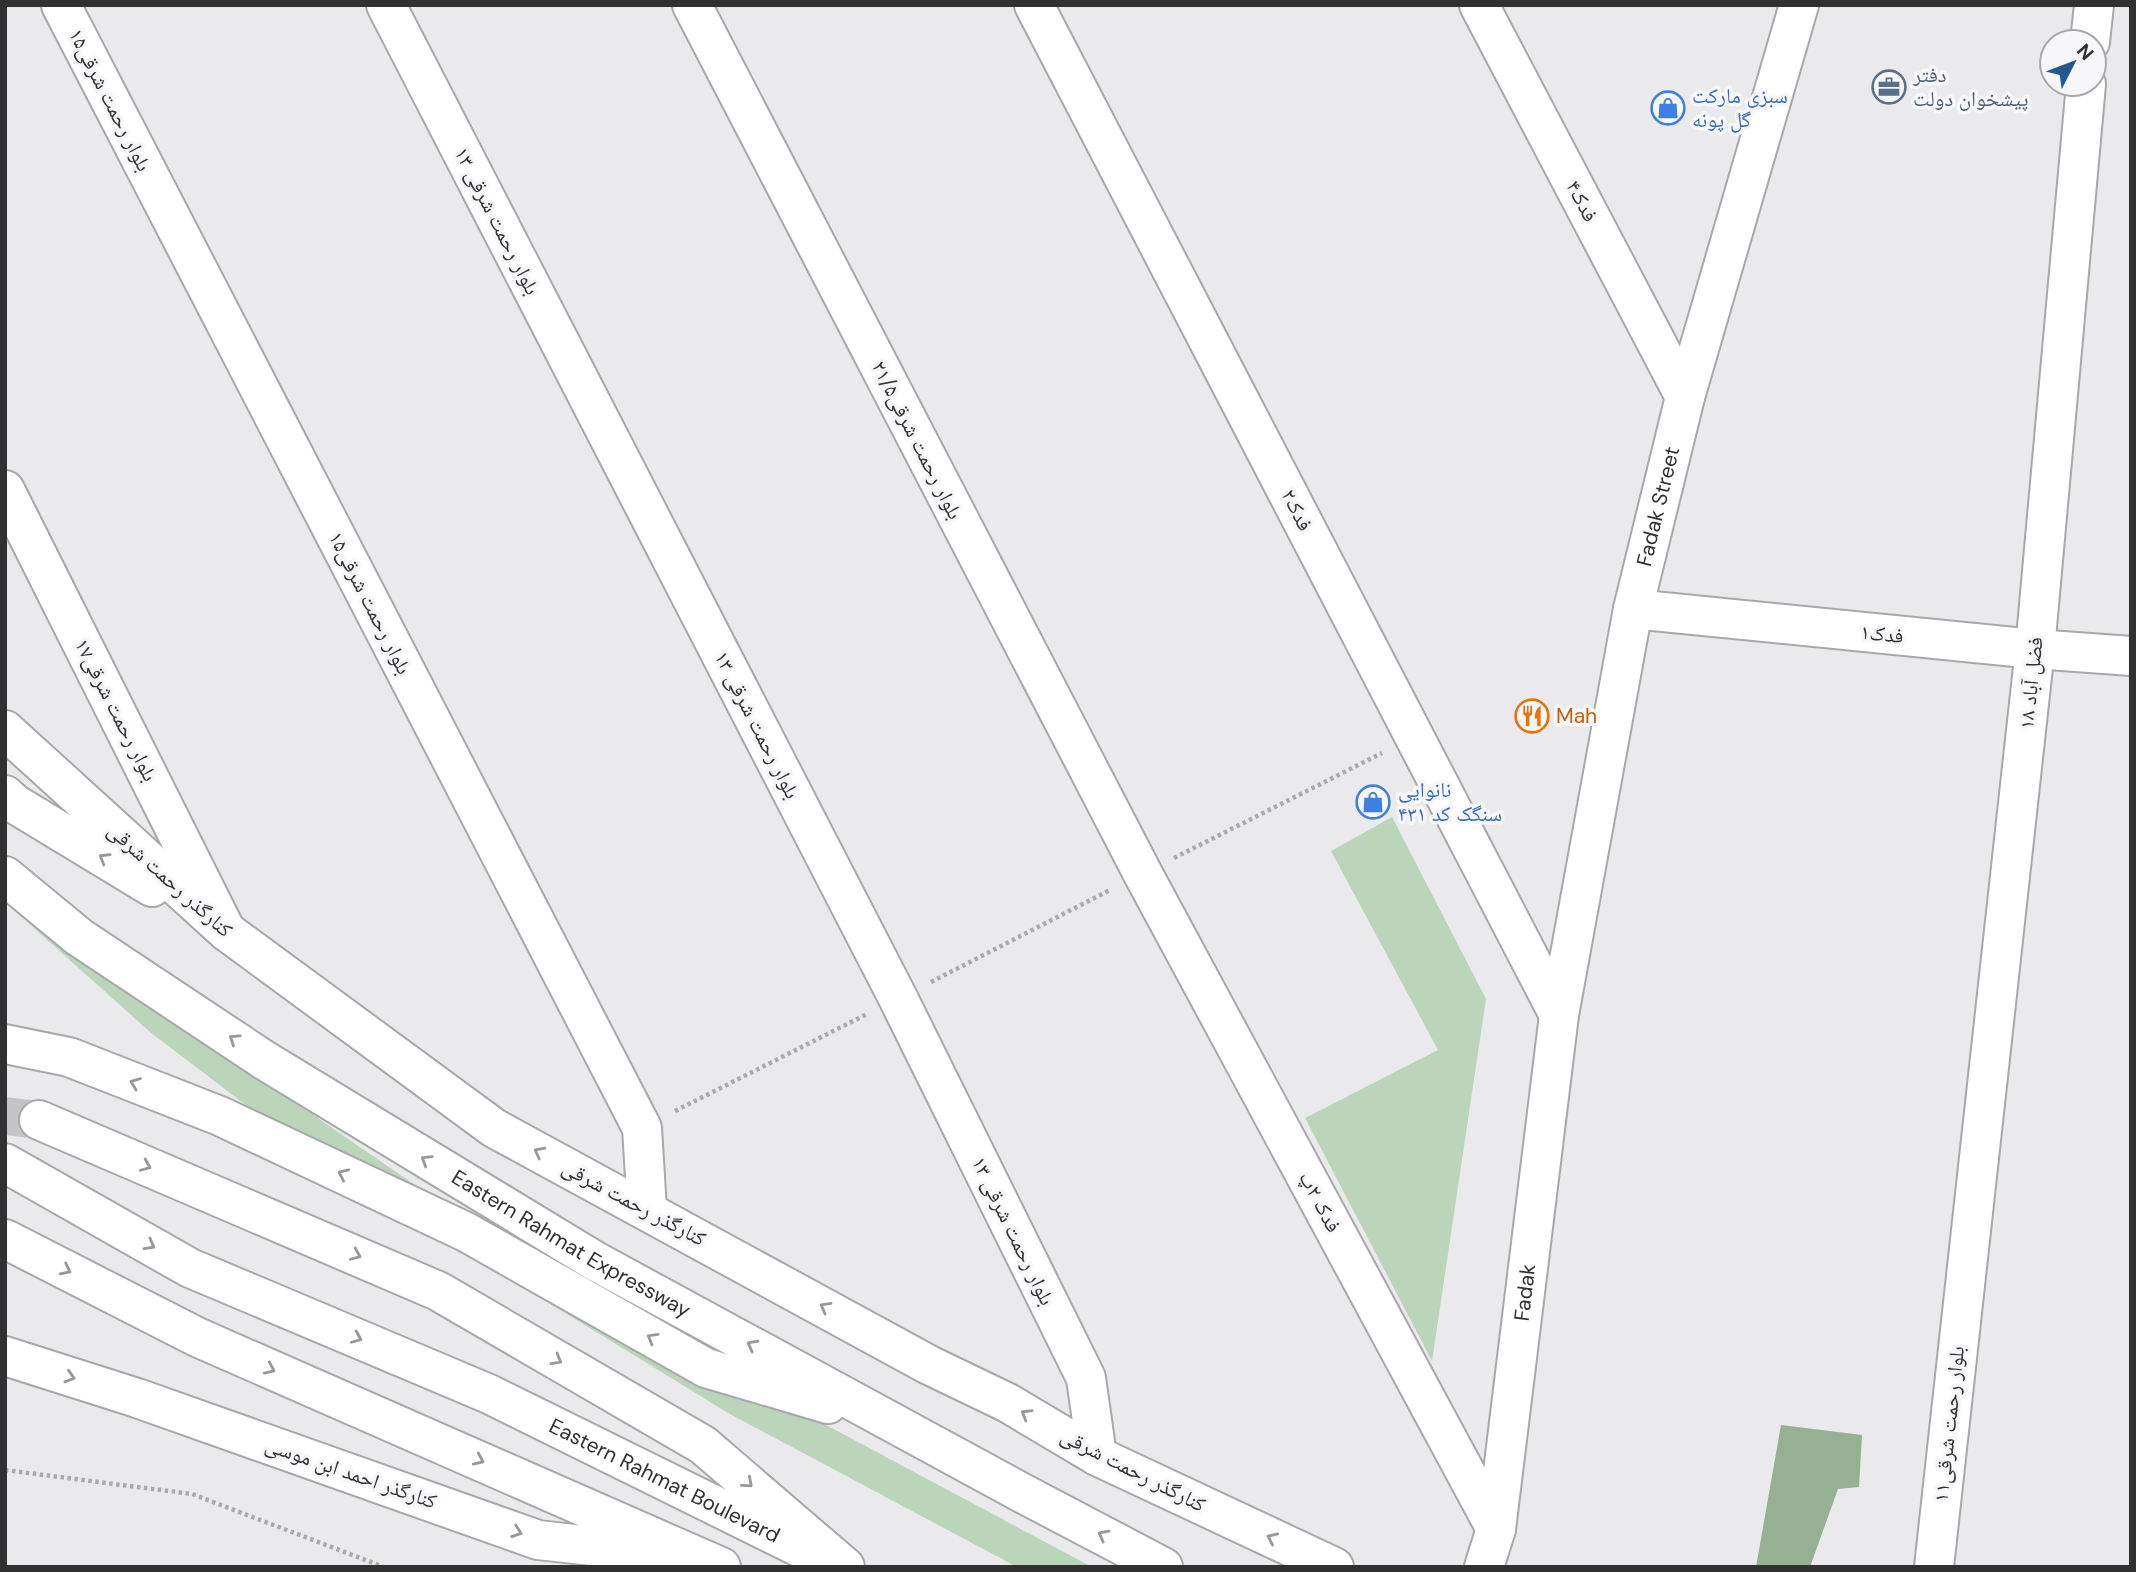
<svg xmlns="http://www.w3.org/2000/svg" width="2136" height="1572" viewBox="0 0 2136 1572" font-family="'DM Sans','Noto Naskh Arabic',sans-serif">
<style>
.green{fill:#bad5b9}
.forest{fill:#95b093}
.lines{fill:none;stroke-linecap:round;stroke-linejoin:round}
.highway-tunnel{stroke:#c5c5c7;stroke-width:38;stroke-dasharray:38 19;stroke-linecap:butt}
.minor-casing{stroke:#a8a8aa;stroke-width:42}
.major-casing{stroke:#a8a8aa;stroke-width:42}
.highway-casing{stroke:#a8a8aa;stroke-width:42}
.path{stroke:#aaaaab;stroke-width:4.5;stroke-dasharray:3.5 3.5;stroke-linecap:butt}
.minor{stroke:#fff;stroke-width:38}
.major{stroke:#fff;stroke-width:38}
.highway{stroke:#fff;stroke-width:38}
.oneway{stroke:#989898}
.labels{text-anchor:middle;stroke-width:7;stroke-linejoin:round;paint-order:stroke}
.service-label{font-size:21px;fill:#4e5e75;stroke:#f7f7fa;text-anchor:start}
.shop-label{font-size:21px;fill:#366cbe;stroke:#f7f7fa;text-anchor:start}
.street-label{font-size:21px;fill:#313132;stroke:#f7f7fa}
.food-label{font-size:21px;fill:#c56008;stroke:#f7f7fa;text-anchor:start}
</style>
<rect width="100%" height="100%" fill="#eaeaec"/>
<path class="green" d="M1392,817L1486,999L1432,1361L1305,1118L1438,1050L1331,851Z
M5,866L322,1121L549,1277L1092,1567H1017L728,1413L326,1166L150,1032L5,902Z"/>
<path class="forest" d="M1781,1425L1862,1435L1859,1487L1838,1489L1810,1567H1756Z"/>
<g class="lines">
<path class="highway-tunnel" d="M5,1116L39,1120"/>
<defs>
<g id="minor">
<path d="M61,5L642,1128L647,1210"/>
<path d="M386,5L898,998L1086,1378L1097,1456"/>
<path d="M692,5L1143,874L1496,1529"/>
<path d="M1034,5L1559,1015"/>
<path d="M1479,5L1685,397"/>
<path d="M2090,42L2094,5"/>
<path d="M5,490L225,929"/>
<path d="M1633,609L2035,649L2131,656"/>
<path id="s1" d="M1484,1567L1496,1529L1559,1015L1633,609L1685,397L1799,5"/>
<path d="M1934,1567L2035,649L2086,84"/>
</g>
<path id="major" d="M5,730L226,931L494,1128L929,1365L1008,1403L1097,1456L1334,1567
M5,795L15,804L152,887
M5,1239L197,1337L721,1567
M5,1356L137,1398L538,1540L665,1554"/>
<g id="highway">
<path id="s2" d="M5,876L79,937L264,1060L595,1261L1024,1494L1163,1567"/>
<path d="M5,1044L69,1057L220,1116L466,1232L706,1368L828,1404"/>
<path d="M39,1120L438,1291L703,1445L845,1567"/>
<path id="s3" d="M5,1163L190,1268L489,1394L803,1549"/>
</g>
</defs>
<use href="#minor" class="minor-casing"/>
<use href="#major" class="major-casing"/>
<use href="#highway" class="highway-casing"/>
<path class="path" d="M1174,858L1382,753
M931,982L1110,890
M675,1111L867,1014
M5,1470L192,1494L384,1567"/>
<use href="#minor" class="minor"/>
<use href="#major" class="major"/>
<use href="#highway" class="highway"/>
</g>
<defs><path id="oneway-chevron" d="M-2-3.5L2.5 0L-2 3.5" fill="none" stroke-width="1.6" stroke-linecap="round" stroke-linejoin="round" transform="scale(1.75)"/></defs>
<g class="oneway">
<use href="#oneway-chevron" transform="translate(104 858) rotate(-149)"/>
<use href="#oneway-chevron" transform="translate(234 1039) rotate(-146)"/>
<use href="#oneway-chevron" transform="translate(135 1083) rotate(-159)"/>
<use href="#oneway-chevron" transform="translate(539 1152) rotate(-152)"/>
<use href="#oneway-chevron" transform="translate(426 1160) rotate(-148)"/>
<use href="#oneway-chevron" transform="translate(146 1166) rotate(23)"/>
<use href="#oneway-chevron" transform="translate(343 1174) rotate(-155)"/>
<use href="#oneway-chevron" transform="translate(150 1245) rotate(29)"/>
<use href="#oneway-chevron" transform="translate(356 1255) rotate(23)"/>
<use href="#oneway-chevron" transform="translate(66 1270) rotate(27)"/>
<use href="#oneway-chevron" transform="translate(825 1307) rotate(-151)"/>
<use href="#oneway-chevron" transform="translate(357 1338) rotate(23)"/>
<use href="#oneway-chevron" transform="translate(652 1338) rotate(-150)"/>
<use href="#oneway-chevron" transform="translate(752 1345) rotate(-152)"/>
<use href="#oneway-chevron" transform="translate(557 1360) rotate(30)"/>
<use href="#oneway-chevron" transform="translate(270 1369) rotate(24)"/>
<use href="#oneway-chevron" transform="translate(70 1377) rotate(17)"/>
<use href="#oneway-chevron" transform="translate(1026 1414) rotate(-149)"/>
<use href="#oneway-chevron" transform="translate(479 1460) rotate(24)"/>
<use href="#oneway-chevron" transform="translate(748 1483) rotate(41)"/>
<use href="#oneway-chevron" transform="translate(517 1532) rotate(19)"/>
<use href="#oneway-chevron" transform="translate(1103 1535) rotate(-152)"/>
<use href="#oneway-chevron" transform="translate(1272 1538) rotate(-155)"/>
</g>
<defs>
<symbol id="office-ring" viewBox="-11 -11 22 22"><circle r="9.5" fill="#f7f7fa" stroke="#5c6f8a" stroke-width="1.5"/><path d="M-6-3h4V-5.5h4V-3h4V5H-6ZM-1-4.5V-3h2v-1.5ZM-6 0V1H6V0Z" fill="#5c6f8a"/></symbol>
<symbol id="shop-ring" viewBox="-11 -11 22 22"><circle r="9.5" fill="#f7f7fa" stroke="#3f7fe0" stroke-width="1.5"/><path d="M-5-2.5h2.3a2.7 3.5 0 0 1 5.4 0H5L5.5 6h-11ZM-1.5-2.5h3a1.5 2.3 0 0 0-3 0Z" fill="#3f7fe0"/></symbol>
<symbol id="restaurant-ring" viewBox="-11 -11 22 22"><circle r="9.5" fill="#f7f7fa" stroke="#e8710a" stroke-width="1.5"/><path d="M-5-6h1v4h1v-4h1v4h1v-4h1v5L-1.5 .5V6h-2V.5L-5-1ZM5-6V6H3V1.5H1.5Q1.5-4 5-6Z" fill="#e8710a"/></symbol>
</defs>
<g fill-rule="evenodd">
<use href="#office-ring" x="1870" y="68" width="38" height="38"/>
<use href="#shop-ring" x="1649" y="89" width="38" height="38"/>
<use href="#restaurant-ring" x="1513" y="697" width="38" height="38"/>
<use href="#shop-ring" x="1354" y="783" width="38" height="38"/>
</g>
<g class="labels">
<g class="service-label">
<text x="1913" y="82">دفتر<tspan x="1913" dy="24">پیشخوان دولت</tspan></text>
</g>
<g class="shop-label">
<text x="1692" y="103">سبزی مارکت<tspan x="1692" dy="24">گل پونه</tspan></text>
<text x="1398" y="797">نانوایی<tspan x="1398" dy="24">سنگک کد ۴۳۱</tspan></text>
</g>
<g class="street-label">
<text transform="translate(110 100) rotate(63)" y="7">بلوار رحمت شرقی۱۵</text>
<text transform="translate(1582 201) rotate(62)" y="7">فدک۴</text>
<text transform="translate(497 221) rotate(63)" y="7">بلوار رحمت شرقی ۱۳</text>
<text transform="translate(917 440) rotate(63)" y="7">بلوار رحمت شرقی۲۱/۵</text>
<text dy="7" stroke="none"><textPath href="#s1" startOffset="1076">Fadak Street</textPath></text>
<text transform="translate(1297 510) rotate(63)" y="7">فدک۲</text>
<text transform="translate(370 603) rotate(63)" y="7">بلوار رحمت شرقی۱۵</text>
<text transform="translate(1882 634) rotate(6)" y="7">فدک۱</text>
<text transform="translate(2031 683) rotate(-84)" y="7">فضل آباد ۱۸</text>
<text transform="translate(116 710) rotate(63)" y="7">بلوار رحمت شرقی۱۷</text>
<text transform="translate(757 725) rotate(63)" y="7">بلوار رحمت شرقی ۱۳</text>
<text transform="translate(170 880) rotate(42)" y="7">کنارگذر رحمت شرقی</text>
<text transform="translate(1320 1202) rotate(62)" y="7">فدک ۲پ</text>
<text transform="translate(634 1203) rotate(28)" y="7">کنارگذر رحمت شرقی</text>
<text transform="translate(1013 1231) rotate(64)" y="7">بلوار رحمت شرقی ۱۳</text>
<text dy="7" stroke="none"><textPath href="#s2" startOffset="676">Eastern Rahmat Expressway</textPath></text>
<text dy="7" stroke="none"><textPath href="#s1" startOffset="278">Fadak</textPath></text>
<text transform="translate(1949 1424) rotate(-84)" y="7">بلوار رحمت شرقی۱۱</text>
<text transform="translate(1133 1470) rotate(27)" y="7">کنارگذر رحمت شرقی</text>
<text transform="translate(351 1473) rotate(19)" y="7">کنارگذر احمد ابن موسی</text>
<text dy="7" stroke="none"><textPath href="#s3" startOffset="733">Eastern Rahmat Boulevard</textPath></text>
</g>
<g class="food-label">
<text x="1556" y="723">Mah</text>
</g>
</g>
<rect width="2136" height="1572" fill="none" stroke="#313132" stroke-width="14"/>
<g transform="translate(2073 63) rotate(48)"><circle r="33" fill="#f7f7fa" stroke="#a8a8aa" stroke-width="2"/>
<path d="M0-5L12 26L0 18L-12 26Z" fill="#245790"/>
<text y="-10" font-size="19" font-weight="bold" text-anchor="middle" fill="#313132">N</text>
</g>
</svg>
